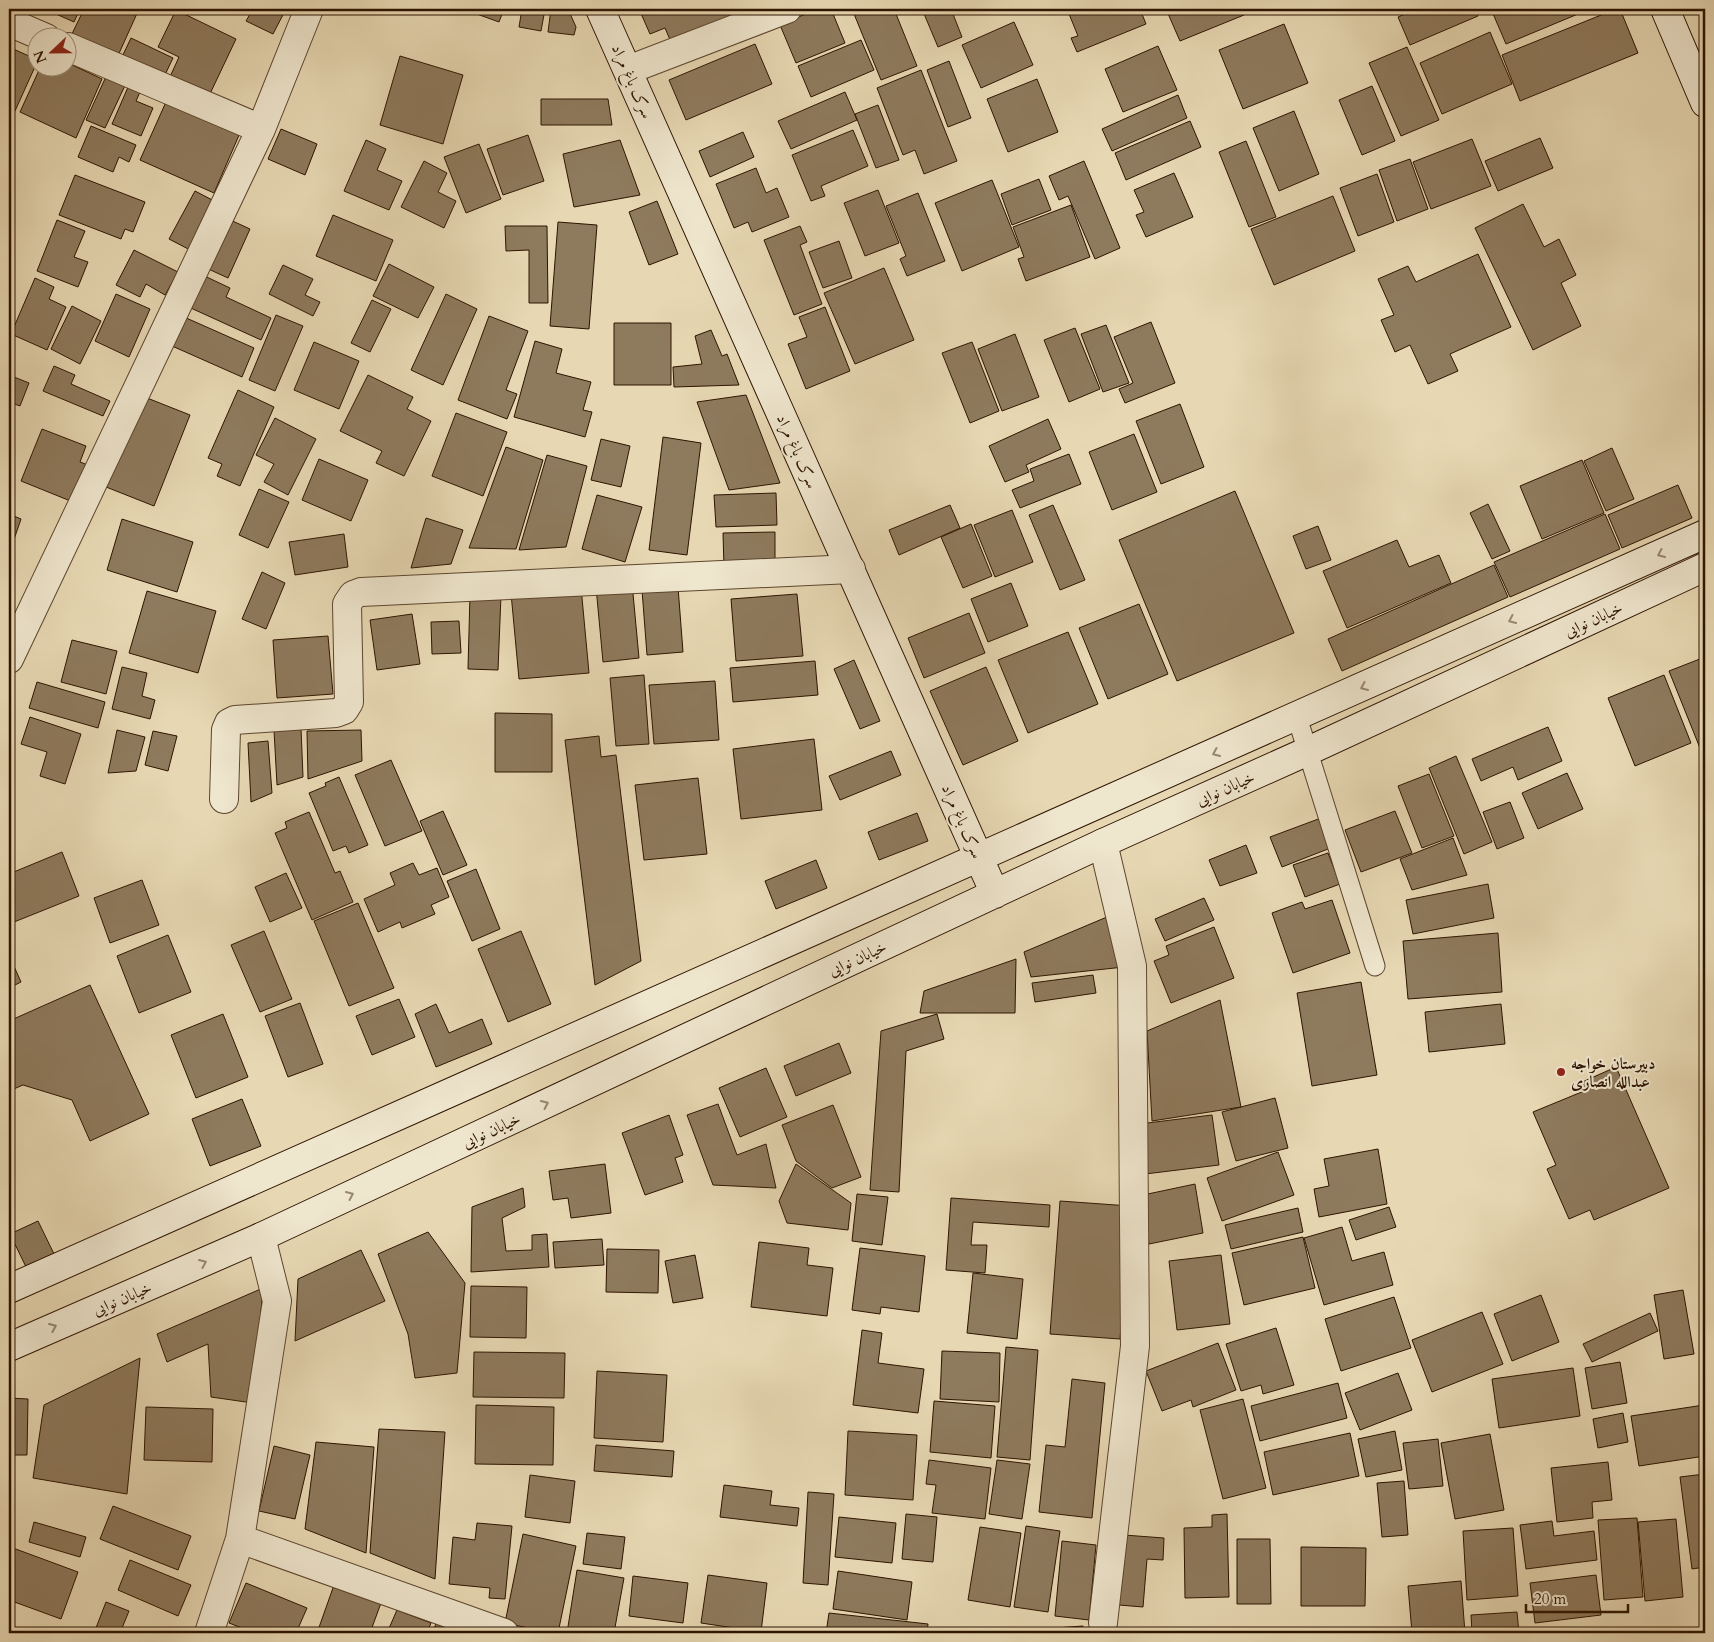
<svg xmlns="http://www.w3.org/2000/svg" width="1714" height="1642" viewBox="0 0 1714 1642" font-family="Cardo,Amiri,serif">
<style>
.building{fill:#8e7a5d;stroke:#2e1400}
.lines{fill:none;stroke-linecap:round;stroke-linejoin:round}
.lane-casing{stroke:#5c452d;stroke-width:21}
.street-casing{stroke:#5c452d;stroke-width:30}
.secondary-casing{stroke:#2e1400;stroke-width:30}
.lane{stroke:#efe6ce;stroke-width:19}
.street{stroke:#efe6ce;stroke-width:28}
.secondary{stroke:#efe6ce;stroke-width:28}
.oneway{stroke:#988871}
.poi-dot{fill:#8f2418;stroke:#efe6ce;stroke-width:2}
.labels{text-anchor:middle;stroke-width:4;stroke-linejoin:round;paint-order:stroke}
.street-label{font-size:16px;fill:#2e1400;stroke:#efe6ce}
.poi-label{font-size:16px;font-weight:bold;fill:#2e1400;stroke:#efe6ce;text-anchor:start}
</style>
<rect width="100%" height="100%" fill="#e7d8b3"/>
<filter id="stains"><feTurbulence type="fractalNoise" baseFrequency=".004" numOctaves="4"/><feColorMatrix values="0 0 0 0 .2 0 0 0 0 .09 0 0 0 0 .02 0 0 0 .5 -.17"/></filter>
<radialGradient id="worn" r=".72"><stop offset=".6" stop-color="#630" stop-opacity="0"/><stop offset="1" stop-color="#630" stop-opacity=".3"/></radialGradient>
<path class="building" d="M58,9H80L74,22L56,14Z
M84,9H139L116,60L70,38Z
M253,9H286L273,34L246,21Z
M463,9H504L499,22Z
M522,9H545L541,31L519,27Z
M551,9H568L576,27L574,35L548,32Z
M639,9H736L741,20L674,49L665,28L650,34Z
M817,9H831L845,43L796,63L780,25Z
M852,9H894L917,66L881,80Z
M922,9H951L962,37L938,47Z
M1067,9H1140L1146,24L1077,52L1071,38L1078,36Z
M1166,9H1242L1244,15L1180,41Z
M1416,9H1475L1478,16L1410,45L1398,17Z
M1491,9H1590L1506,44Z
M1616,9H1620L1638,53L1520,101L1502,55Z
M176,10L236,39L208,98L169,79L179,57L158,47Z
M1014,22L1033,65L981,88L962,45Z
M1284,24L1308,83L1243,109L1219,50Z
M1490,32L1512,84L1442,114L1420,63Z
M131,38L173,58L163,79L121,59Z
M861,40L874,70L811,97L798,66Z
M755,44L772,84L686,120L669,80Z
M1158,46L1177,90L1123,112L1105,69Z
M1407,47L1439,120L1401,136L1369,63Z
M11,48L38,60L15,111L9,108V52Z
M400,56L463,75L443,144L380,125Z
M949,61L971,118L948,127L927,70Z
M68,63L102,79L76,138L20,112L40,68H68Z
M110,68L129,77L105,128L86,120Z
M921,70L957,161L924,174L915,150L903,155L877,88Z
M132,78L144,83L136,101L153,108L141,136L112,124Z
M1037,79L1058,132L1008,152L987,99Z
M1372,86L1395,141L1362,155L1339,100Z
M845,92L857,120L791,149L778,121Z
M170,93L243,126L214,193L140,160Z
M1178,95L1187,118L1112,151L1102,129Z
M541,99H608L612,125H541Z
M878,105L899,160L876,168L855,114Z
M1294,111L1319,174L1279,191L1253,128Z
M1190,121L1201,147L1126,180L1115,153Z
M91,126L136,145L129,162L119,157L113,172L78,157Z
M281,129L317,144L305,175L268,159Z
M853,130L868,166L821,186L825,196L811,201L792,155Z
M743,132L754,157L710,177L699,151Z
M528,135L544,181L503,195L487,149Z
M1540,138L1553,168L1498,191L1485,161Z
M1472,139L1491,186L1431,209L1413,162Z
M366,140L386,149L377,170L402,181L389,210L344,191Z
M620,140L640,195L574,207L563,154Z
M1246,141L1276,217L1249,227L1219,152Z
M479,144L501,199L466,213L444,157Z
M1410,159L1428,209L1397,221L1379,170Z
M424,161L447,173L438,192L456,201L444,228L401,207Z
M1084,161L1120,248L1095,259L1068,196L1059,200L1049,176Z
M756,168L766,193L777,188L789,217L752,232L748,222L734,228L716,184Z
M1174,173L1193,217L1146,237L1136,215L1144,212L1134,190Z
M1377,174L1394,222L1358,236L1340,188Z
M75,175L145,202L133,232L125,229L121,239L59,215Z
M1039,179L1051,210L1012,225L1001,194Z
M992,180L1019,247L962,271L935,203Z
M878,190L899,243L865,256L844,203Z
M195,191L220,204L194,252L169,239Z
M918,193L945,261L907,276L900,259L906,256L886,206Z
M1333,196L1355,251L1274,285L1251,229Z
M657,201L678,254L649,265L629,212Z
M1523,204L1544,247L1559,239L1576,275L1561,283L1581,326L1533,350L1475,228Z
M1071,205L1090,257L1026,281L1018,259L1024,257L1013,227Z
M333,215L393,240L376,281L316,256Z
M226,218L250,229L228,278L204,267Z
M57,220L85,231L74,257L88,262L78,287L37,271Z
M558,222L597,225L589,329L550,326Z
M505,226H547L548,303H529V250L506,251Z
M800,226L807,242L800,245L822,304L794,315L764,240Z
M839,241L852,278L823,288L809,252Z
M134,250L178,272L165,295L146,284L140,297L116,285Z
M1478,254L1511,327L1450,354L1458,371L1428,384L1410,345L1395,352L1381,320L1394,315L1378,279L1408,266L1416,282Z
M389,264L434,287L418,318L373,296Z
M283,265L313,279L305,295L320,302L313,316L269,294Z
M884,268L914,340L855,364L824,293Z
M196,272L230,288L226,297L271,318L261,340L182,304Z
M35,278L54,287L49,299L66,307L47,350L11,334Z
M116,294L150,309L129,357L95,341Z
M446,294L477,309L443,385L411,370Z
M372,300L391,309L370,352L351,343Z
M72,306L101,321L80,364L51,349Z
M825,307L850,371L806,389L788,344L807,337L799,317Z
M276,315L303,326L275,391L249,380Z
M489,316L528,331L506,390L517,394L507,419L458,400Z
M184,317L254,348L242,377L172,346Z
M1151,322L1175,383L1125,403L1119,389L1133,383L1114,337Z
M614,323H671V385H614Z
M1106,325L1129,383L1103,392L1081,334Z
M1075,328L1100,389L1069,402L1044,340Z
M711,330L722,356L727,354L739,385L674,387L673,367L702,364L695,336Z
M1015,334L1039,397L1002,411L978,349Z
M535,341L562,349L556,373L591,382L583,410L592,412L585,437L514,417Z
M314,342L359,361L339,409L294,390Z
M972,342L999,411L970,423L942,353Z
M54,366L75,375L71,384L110,401L103,416L43,391Z
M9,375L29,383L20,406L9,402Z
M368,375L413,397L407,409L431,421L404,476L376,463L382,451L340,431Z
M238,390L274,407L240,486L217,476L222,464L208,458Z
M137,394L190,415L154,506L101,485Z
M746,395L780,483L729,490L697,402Z
M1180,404L1204,467L1161,484L1136,421Z
M456,413L507,432L483,496L432,476Z
M275,418L316,439L288,495L264,482L274,464L256,455Z
M1048,419L1061,449L1026,465L1029,472L1005,482L989,446Z
M42,429L86,446L80,462L88,465L73,502L21,481Z
M1134,434L1157,492L1112,510L1089,452Z
M663,437L701,443L687,555L649,550Z
M601,439L630,446L621,487L591,480Z
M506,447L543,460L516,549L469,548Z
M1612,448L1634,499L1606,511L1584,461Z
M1069,454L1081,484L1020,508L1012,490L1034,481L1030,469Z
M547,455L587,466L566,547L519,550Z
M319,459L368,480L351,521L302,500Z
M1582,460L1604,513L1542,539L1520,486Z
M1678,485L1692,518L1622,548L1608,515Z
M259,489L289,502L268,548L239,535Z
M1235,491L1294,633L1177,681L1119,540Z
M776,493L777,525L716,527L714,495Z
M597,495L642,507L625,562L582,549Z
M1488,504L1510,551L1492,559L1470,513Z
M950,505L960,528L899,555L889,530Z
M1053,505L1085,580L1060,590L1029,515Z
M1012,510L1033,562L995,577L974,525Z
M9,514L21,519L9,554Z
M1605,514L1620,549L1510,597L1494,562Z
M426,518L463,530L451,564L411,568Z
M122,519L193,542L177,592L107,570Z
M971,524L992,576L963,588L941,537Z
M1318,526L1331,560L1306,569L1293,536Z
M775,532V566L724,568L723,533Z
M344,534L348,567L295,575L289,542Z
M1397,540L1409,567L1439,555L1451,583L1347,628L1323,571Z
M1494,565L1508,597L1342,671L1328,639Z
M262,572L285,583L266,629L242,619Z
M632,583L639,658L603,662L596,587Z
M1011,583L1028,626L988,642L971,599Z
M581,587L589,673L519,679L511,593Z
M678,587L683,652L647,655L642,590Z
M147,591L216,611L198,673L129,653Z
M470,594L501,595L498,670L468,669Z
M797,594L803,656L736,661L731,599Z
M1139,604L1168,674L1108,699L1079,628Z
M969,613L985,653L924,678L908,638Z
M412,614L420,664L377,670L370,620Z
M459,621L461,653L432,654L431,622Z
M1068,632L1098,704L1028,733L998,660Z
M328,636L333,694L277,698L273,640Z
M72,640L117,651L106,694L61,682Z
M1705,657V752L1702,753L1669,671Z
M854,660L880,721L860,729L834,669Z
M815,661L818,695L733,702L730,668Z
M122,667L147,673L142,696L155,700L150,719L112,709Z
M986,667L1018,741L963,765L930,691Z
M644,675L649,744L616,746L610,678Z
M1664,675L1691,743L1635,766L1608,698Z
M715,681L719,740L654,744L649,685Z
M37,682L105,702L98,728L29,708Z
M495,713L552,714V772H495Z
M30,717L81,734L65,784L40,776L47,752L21,744Z
M1548,727L1562,761L1518,780L1513,767L1481,781L1472,759Z
M301,728L303,777L277,785L274,730Z
M117,730L145,737L136,771L108,773Z
M361,730L362,761L308,779L307,731Z
M153,731L177,736L168,771L145,765Z
M599,736L601,757L616,755L641,961L595,985L565,740Z
M814,739L822,810L741,819L733,749Z
M268,741L272,793L251,802L248,743Z
M891,751L901,775L840,800L829,776Z
M1456,756L1492,842L1464,854L1429,768Z
M391,760L422,831L385,846L355,775Z
M1567,773L1583,809L1538,829L1522,793Z
M1429,774L1454,836L1422,848L1398,786Z
M339,777L368,845L349,853L346,846L333,851L309,793L326,786L325,783Z
M698,778L707,854L644,860L635,785Z
M1510,802L1524,838L1497,849L1483,812Z
M443,811L467,865L443,875L420,821Z
M1395,811L1412,853L1361,872L1345,830Z
M309,812L335,873L340,871L353,902L312,920L275,833L287,828L285,822Z
M917,813L928,841L879,860L868,832Z
M1321,818L1333,847L1282,867L1270,837Z
M1453,838L1467,875L1412,890L1400,859Z
M1246,845L1257,873L1220,886L1209,860Z
M62,852L79,896L9,924V874Z
M1328,853L1340,884L1305,897L1293,865Z
M816,860L827,888L776,909L765,881Z
M413,863L419,875L437,868L449,897L431,905L435,914L402,928L400,922L378,932L364,899L395,885L390,873Z
M476,869L500,929L472,941L447,881Z
M286,873L302,908L270,922L255,887Z
M142,880L159,925L110,943L94,898Z
M1488,884L1494,918L1413,934L1406,900Z
M1204,898L1214,920L1165,941L1155,919Z
M1332,900L1350,953L1293,973L1272,913L1302,902L1305,909Z
M358,903L394,988L349,1006L314,921Z
M1114,914L1124,967L1031,977L1024,952Z
M1214,927L1234,978L1171,1003L1154,961L1169,955L1166,946Z
M264,931L292,999L260,1012L231,945Z
M521,931L551,1004L508,1022L478,949Z
M1498,933L1502,992L1408,999L1403,941Z
M168,935L191,992L139,1013L117,956Z
M9,955L21,982L9,988Z
M1016,959L1015,1013H920L924,991Z
M1093,975L1096,993L1035,1002L1032,983Z
M1361,982L1377,1075L1312,1086L1297,993Z
M90,985L149,1114L90,1141L72,1100L23,1085L9,1091V1021Z
M399,999L415,1037L372,1055L356,1016Z
M1220,1000L1241,1107L1152,1121L1147,1031Z
M300,1003L323,1064L288,1077L265,1016Z
M436,1004L449,1033L482,1019L492,1044L436,1067L415,1014Z
M1501,1004L1505,1044L1429,1052L1425,1012Z
M223,1014L248,1077L196,1098L171,1035Z
M937,1014L944,1039L906,1051L899,1192L870,1190L881,1031Z
M839,1043L851,1073L796,1096L784,1066Z
M1616,1067L1669,1188L1594,1220L1590,1210L1569,1219L1547,1169L1556,1165L1533,1112L1584,1091L1580,1083Z
M766,1068L787,1117L740,1137L719,1088Z
M1275,1098L1288,1148L1236,1161L1222,1112Z
M242,1099L261,1146L210,1166L192,1119Z
M718,1104L737,1155L766,1144L776,1188L713,1185L687,1115Z
M833,1105L861,1177L832,1188L796,1161L782,1125Z
M669,1115L683,1155L675,1158L683,1182L645,1195L622,1133Z
M1212,1115L1219,1165L1145,1174L1139,1124Z
M1378,1149L1387,1204L1319,1217L1314,1189L1329,1186L1324,1159Z
M1278,1152L1294,1195L1222,1221L1207,1178Z
M605,1164L611,1213L571,1218L568,1198L553,1200L549,1171Z
M796,1164L851,1203L848,1230L787,1223L779,1201Z
M1195,1184L1203,1233L1149,1244L1143,1195Z
M523,1188L525,1207L502,1218L506,1251L532,1250V1235L547,1234L549,1267L471,1272L472,1207Z
M857,1194L888,1197L882,1245L852,1241Z
M951,1198L1050,1205L1049,1227L973,1222L971,1245H987L985,1273L946,1270Z
M1060,1201L1130,1206L1120,1339L1050,1334Z
M1389,1207L1396,1227L1356,1240L1349,1220Z
M1298,1208L1303,1232L1231,1249L1225,1225Z
M38,1221L56,1258L28,1271L10,1234Z
M1342,1227L1352,1261L1384,1252L1393,1285L1324,1305L1304,1238Z
M428,1232L465,1283L457,1373L415,1378L408,1334L378,1254Z
M1303,1237L1315,1288L1244,1305L1232,1253Z
M602,1239L604,1265L555,1268L553,1242Z
M759,1242L809,1248L807,1265L833,1268L827,1316L751,1307Z
M860,1248L925,1256L919,1312L881,1307L880,1314L852,1310Z
M607,1249L659,1250L658,1293L606,1292Z
M361,1250L385,1301L295,1341L298,1279Z
M695,1255L703,1298L673,1303L665,1261Z
M1221,1255L1230,1324L1177,1330L1169,1261Z
M973,1273L1023,1279L1017,1339L967,1333Z
M471,1286L527,1287L526,1338L470,1337Z
M263,1288L253,1403L211,1397L208,1344L167,1362L157,1334Z
M1683,1290L1694,1354L1664,1359L1654,1295Z
M1541,1295L1559,1342L1512,1361L1494,1314Z
M1394,1297L1411,1348L1341,1371L1325,1319Z
M1705,1307V1367L1700,1308Z
M1482,1312L1503,1364L1432,1392L1412,1340Z
M1650,1313L1658,1331L1592,1362L1583,1344Z
M1276,1328L1294,1385L1263,1394L1261,1385L1241,1391L1226,1344Z
M862,1330L882,1333L878,1363L924,1369L918,1413L853,1405Z
M1218,1343L1236,1390L1193,1407L1191,1400L1162,1411L1146,1371Z
M1006,1347L1038,1350L1030,1460L997,1457Z
M942,1351L1000,1353L999,1402L940,1399Z
M474,1352L565,1353L564,1398L473,1397Z
M140,1358L127,1494L33,1478L44,1405Z
M1620,1362L1627,1403L1592,1409L1585,1368Z
M1573,1368L1580,1416L1499,1428L1492,1379Z
M597,1371L667,1375L663,1442L594,1438Z
M1398,1373L1412,1410L1360,1430L1345,1393Z
M1072,1379L1105,1383L1092,1518L1039,1512L1046,1445L1065,1447Z
M1338,1383L1347,1418L1260,1441L1251,1406Z
M9,1398L28,1399L27,1455H9Z
M1243,1399L1266,1488L1223,1499L1200,1410Z
M934,1401L995,1406L991,1458L930,1452Z
M476,1405L554,1407L553,1465L475,1464Z
M1704,1405L1705,1456L1639,1466L1631,1416Z
M146,1407L213,1409L212,1462L144,1460Z
M1623,1413L1628,1442L1598,1448L1593,1419Z
M379,1429L445,1432L435,1579L370,1553Z
M848,1431L917,1435L913,1500L845,1495Z
M1395,1431L1402,1470L1366,1477L1358,1439Z
M1350,1433L1359,1476L1273,1495L1264,1452Z
M1490,1434L1504,1510L1455,1519L1441,1443Z
M1438,1439L1443,1486L1409,1489L1403,1443Z
M316,1442L374,1447L366,1553L305,1529Z
M596,1445L674,1451L672,1477L594,1471Z
M274,1446L310,1455L295,1519L259,1511Z
M929,1460L991,1468L985,1519L932,1513L936,1485L926,1484Z
M997,1460L1030,1464L1022,1519L989,1514Z
M1608,1462L1612,1500L1592,1502L1593,1518L1557,1522L1551,1468Z
M1705,1474V1567L1692,1569L1680,1477Z
M530,1475L575,1481L570,1523L525,1517Z
M1404,1481L1408,1535L1382,1537L1377,1483Z
M724,1485L772,1491L770,1505L799,1508L797,1526L720,1517Z
M808,1492L834,1494L828,1585L803,1583Z
M113,1506L191,1536L178,1570L100,1539Z
M906,1514L937,1517L933,1562L902,1559Z
M1227,1514L1229,1597L1185,1598L1184,1528L1212,1527V1515Z
M839,1517L896,1523L892,1563L835,1557Z
M1637,1518L1643,1597L1604,1600L1598,1520Z
M1676,1519L1683,1597L1645,1601L1638,1522Z
M1552,1521L1554,1536L1594,1531L1597,1560L1526,1569L1520,1525Z
M34,1522L86,1537L80,1557L29,1542Z
M477,1523L512,1526L505,1599L489,1598L490,1588L449,1584L453,1537L475,1540Z
M1026,1526L1060,1531L1048,1612L1014,1607Z
M980,1527L1021,1533L1010,1607L968,1600Z
M1513,1528L1518,1596L1467,1600L1463,1531Z
M587,1533L625,1537L621,1569L583,1564Z
M523,1534L576,1546L558,1633H552L505,1623Z
M1124,1535L1164,1538L1163,1560L1147,1559L1143,1607L1119,1605Z
M1237,1539H1270L1271,1604H1237Z
M1062,1541L1096,1545L1089,1620L1055,1616Z
M1301,1547L1366,1548L1365,1606H1301Z
M13,1548L78,1572L61,1619L9,1600V1560Z
M130,1560L191,1585L178,1616L118,1590Z
M577,1570L624,1578L614,1633H567Z
M838,1571L912,1582L907,1620L833,1609Z
M708,1575L767,1583L761,1632L701,1623Z
M1596,1575L1601,1615L1535,1623L1530,1583Z
M633,1576L688,1583L683,1623L629,1616Z
M1461,1581L1465,1633H1412L1408,1586Z
M246,1583L307,1608L296,1633H255L229,1623Z
M334,1585L381,1603L370,1633H317Z
M106,1602L129,1611L120,1633H94Z
M397,1610L431,1623L427,1633H387Z
M1517,1612L1519,1633H1472L1471,1615Z
M829,1613L928,1624L927,1633H826Z
M439,1617L477,1633H432Z
M1083,1626V1633H1028V1630Z
M628,1628L663,1633H626Z
M954,1629L983,1633H953Z
M1148,1629L1192,1631V1633H1147Z"/>
<g class="lines">
<defs>
<path id="lane" d="M1297,717L1375,966"/>
<path id="street" d="M9,22L46,38
M68,47L261,129
M628,70L787,9
M9,659L261,129L309,9
M224,799L226,730L229,723L235,720L336,713L344,710L349,702L347,604L353,595L361,592L851,569
M240,1539L504,1633
M1103,1623L1135,1346L1132,966L1103,843
M209,1633L240,1539L277,1301L261,1237"/>
<path id="secondary" d="M600,9L995,894
M1665,9L1705,103
M9,1289L1705,534
M9,1347L261,1237L1103,843L1308,751L1705,567"/>
</defs>
<use href="#lane" class="lane-casing"/>
<use href="#street" class="street-casing"/>
<use href="#secondary" class="secondary-casing"/>
<use href="#lane" class="lane"/>
<use href="#street" class="street"/>
<use href="#secondary" class="secondary"/>
</g>
<defs><path id="oneway-chevron" d="M-2-3.5L2.5 0L-2 3.5" fill="none" stroke-width="1.6" stroke-linecap="round" stroke-linejoin="round" transform="scale(1.25)"/></defs>
<g class="oneway">
<use href="#oneway-chevron" transform="translate(1661 554) rotate(156)"/>
<use href="#oneway-chevron" transform="translate(1512 620) rotate(156)"/>
<use href="#oneway-chevron" transform="translate(1364 687) rotate(156)"/>
<use href="#oneway-chevron" transform="translate(1216 753) rotate(156)"/>
<use href="#oneway-chevron" transform="translate(545 1104) rotate(-25)"/>
<use href="#oneway-chevron" transform="translate(350 1195) rotate(-25)"/>
<use href="#oneway-chevron" transform="translate(203 1263) rotate(-23)"/>
<use href="#oneway-chevron" transform="translate(53 1327) rotate(-23)"/>
</g>
<circle class="poi-dot" cx="1561" cy="1072" r="5"/>
<g class="labels">
<g class="street-label">
<text transform="translate(633 81) rotate(66)" y="6">سرک باغ مراد</text>
<text transform="translate(798 451) rotate(66)" y="6">سرک باغ مراد</text>
<text transform="translate(1593 619) rotate(-25)" y="6">خیابان نوایی</text>
<text transform="translate(1225 788) rotate(-24)" y="6">خیابان نوایی</text>
<text transform="translate(963 821) rotate(66)" y="6">سرک باغ مراد</text>
<text transform="translate(857 958) rotate(-25)" y="6">خیابان نوایی</text>
<text transform="translate(491 1130) rotate(-25)" y="6">خیابان نوایی</text>
<text transform="translate(122 1298) rotate(-23)" y="6">خیابان نوایی</text>
</g>
<g class="poi-label">
<text x="1571" y="1069">دبیرستان خواجه<tspan x="1571" dy="18">عبدالله انصاری</tspan></text>
</g>
</g>
<rect width="1714" height="1642" fill="none" stroke="#e7d8b3" stroke-width="30"/>
<rect x="10" y="10" width="1694" height="1622" fill="none" stroke="#2e1400" stroke-width="2.5"/>
<rect x="15" y="15" width="1684" height="1612" fill="none" stroke="#2e1400"/>
<g transform="translate(52 52) rotate(248)"><circle r="24" fill="#efe6ce" stroke="#a2927c"/>
<path d="M0-4L9 19L0 12L-9 19Z" fill="#8f2418"/>
<text y="-8" font-size="14" font-weight="bold" text-anchor="middle" fill="#2e1400">N</text>
</g>
<path d="M1526 1604v8h102v-8" fill="none" stroke="#2e1400" stroke-width="2.5"/>
<text x="1534" y="1604" font-size="15" fill="#2e1400" stroke="#efe6ce" stroke-width="4" paint-order="stroke">20 m</text>
<rect width="100%" height="100%" filter="url(#stains)"/>
<rect width="100%" height="100%" fill="url(#worn)"/>
</svg>
